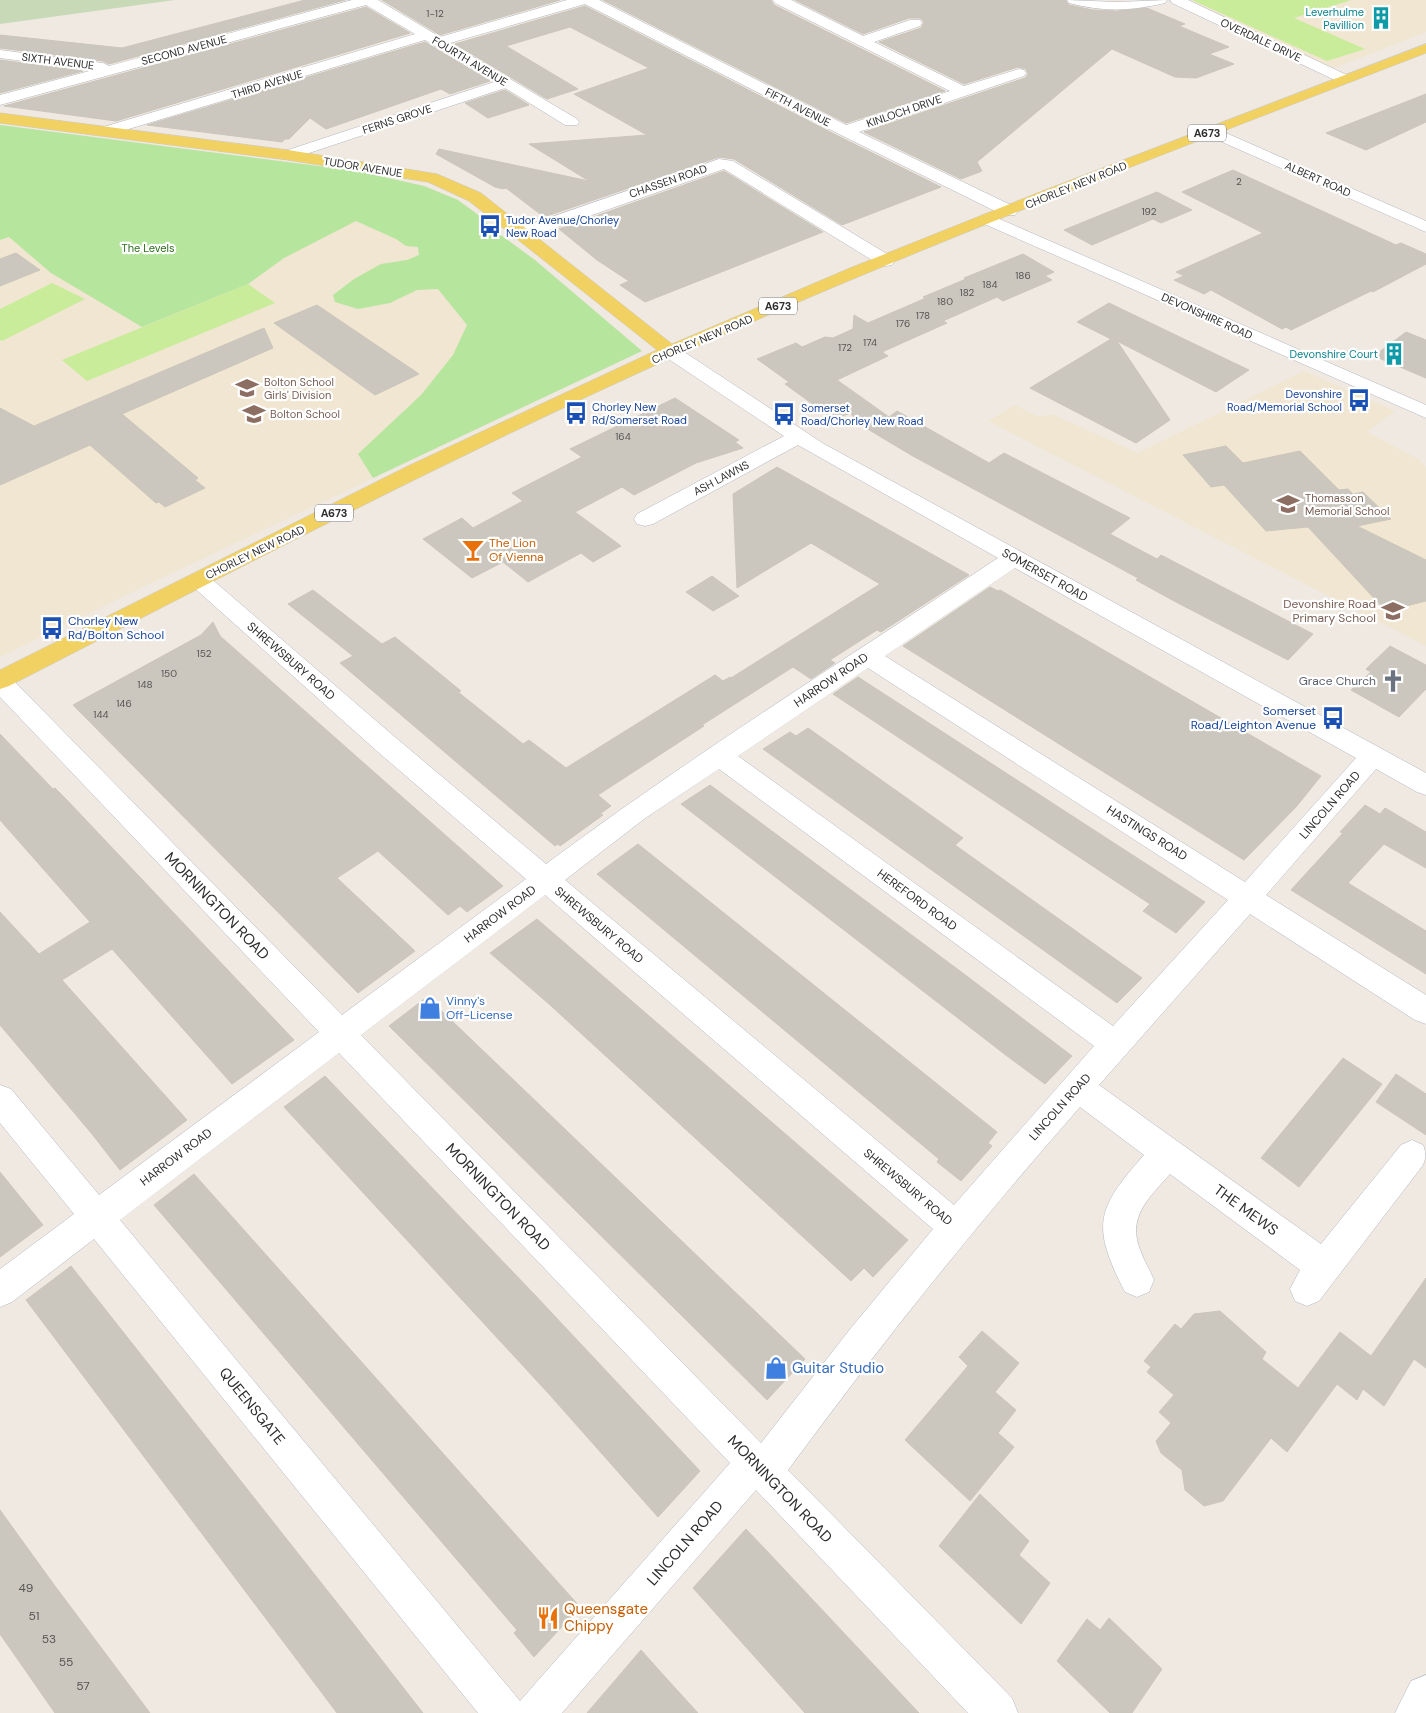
<svg xmlns="http://www.w3.org/2000/svg" width="1426" height="1713" viewBox="0 0 1426 1713" font-family="'DM Sans',sans-serif">
<style>
.education{fill:#f0e6d1}
.green{fill:#b6e59e}
.cemetery{fill:#c8d9b8}
.pitch{fill:#c9ec9a}
.building{fill:#cbc7bf;stroke:#cbc5ba}
.lines{fill:none;stroke-linecap:round;stroke-linejoin:round}
.minor-casing{stroke:#b4b7c1;stroke-width:1}
.major-casing{stroke:#c9c9c9;stroke-width:1}
.minor{fill:#fff;fill-rule:evenodd}
.major{fill:#f2d163;fill-rule:evenodd}
.labels{text-anchor:middle;stroke-width:4.5;stroke-linejoin:round;paint-order:stroke}
.number-label{font-size:10px;fill:#555452}
.far-culture-label{font-size:11px;fill:#0d838f;stroke:#fff;text-anchor:end}
.far-street-label{font-size:11px;fill:#2e2e2e;stroke:#fff}
.shield{fill:#fff;stroke:#6d6d6d;stroke-width:1}
.shield-label{font-size:11px;font-weight:bold;fill:#2e2e2e}
.far-transit-label{font-size:11px;fill:#164399;stroke:#fff;text-anchor:start}
.far-park-label{font-size:11px;fill:#2c6e1b;stroke:#fff}
.far-education-label{font-size:11px;fill:#785e54;stroke:#fff;text-anchor:start}
.food-label{font-size:12px;fill:#c56008;stroke:#fff;text-anchor:start}
.street-label{font-size:12px;fill:#2e2e2e;stroke:#fff}
.education-label{font-size:12px;fill:#785e54;stroke:#fff;text-anchor:end}
.transit-label{font-size:12px;fill:#164399;stroke:#fff;text-anchor:start}
.worship-label{font-size:12px;fill:#5b616d;stroke:#fff;text-anchor:end}
.shop-label{font-size:12px;fill:#366cbe;stroke:#fff;text-anchor:start}
.near-number-label{font-size:12px;fill:#555452}
.near-street-label{font-size:15px;fill:#2e2e2e;stroke:#fff}
.near-shop-label{font-size:15px;fill:#366cbe;stroke:#fff;text-anchor:start}
.near-food-label{font-size:15px;fill:#c56008;stroke:#fff;text-anchor:start}
</style>
<rect width="100%" height="100%" fill="#efe9e1"/>
<path class="education" d="M1187,0H1426V32L1332,69Z
M0,125L357,171L424,186L458,200L477,214L502,236L535,260L642,351L147,585L0,657Z
M1304,371L1395,411L1367,432L1418,459L1426,467V646L988,421L1015,405L1037,416L1054,415L1138,453Z"/>
<path class="green" d="M0,125L357,171L424,186L458,200L477,214L502,236L535,260L642,351L373,478L358,454L421,395L453,355L467,325L438,289L417,290L390,303L358,309L335,302L333,295L354,279L381,264L407,260L419,255L418,247L406,246L396,239L356,221L284,258L248,284L142,327L51,273L9,237L0,240Z"/>
<path class="cemetery" d="M0,0H175L0,24Z"/>
<path class="pitch" d="M1192,0H1351L1294,18L1365,49L1327,61Z
M52,283L85,299L2,341L0,340V309Z
M248,284L275,303L87,381L62,360Z"/>
<path class="building" d="M305,0H345L109,64L103,61L0,48V35L122,48Z
M382,0H560L440,35Z
M603,0H771L774,5L945,91L846,123Z
M795,0H1065L1069,5L1093,10L1117,11L1147,8L1185,24L1179,26L1229,47L1209,54L1234,64L1196,78L1175,77L1112,49L977,162L982,171L961,179L864,132L1025,78L1028,74L1026,69L1018,67L964,84L879,42L921,28L924,22L920,18H909L863,34Z
M585,6L838,136L941,187L842,225L734,159L719,157L544,217L506,188L503,189L495,187L436,154L439,149L589,181L529,144L647,135L574,94L649,68L570,27L506,46L578,89L547,99L455,44Z
M366,7L410,33L116,121L4,106Z
M425,42L490,81L450,94L441,89L326,129L310,118L289,139H285L282,142L147,125Z
M0,60L83,71L0,93Z
M505,90L529,105L488,118L465,103Z
M1426,94V122L1366,150L1326,133Z
M1233,170L1396,245L1401,243L1426,254V264L1373,292L1371,291L1291,330L1286,327L1282,329L1211,290L1204,294L1174,280L1184,276L1176,272L1263,233L1182,192Z
M724,171L823,232L645,302L620,285L629,281L597,260L559,229Z
M1157,192L1192,210L1161,223L1153,219L1092,245L1064,230Z
M16,253L40,270L0,286V259Z
M1023,254L1054,272L1045,276L1052,280L1003,301L997,297L943,321L947,323L882,352L888,356L837,380L889,417L897,411L989,463L1004,453L1130,518L1110,534L1157,559L1161,555L1313,634L1288,660L1174,601L1136,580L1138,578L911,455L856,422L851,413L833,419L785,384L789,382L757,359L796,343L802,347L825,337L833,338L853,329L854,315L868,323L926,298L923,297L966,279L964,278Z
M1109,303L1186,340L1249,370L1216,392L1117,341L1170,420L1136,443L1030,388L1111,339L1077,322Z
M317,305L419,374L375,395L274,323Z
M264,328L273,348L122,414L198,478L195,480L205,488L165,507L159,502L156,503L90,445L0,485V408L34,426Z
M1406,332L1426,340V378L1374,356Z
M675,398L739,440L735,442L743,448L696,463L634,495L622,487L575,512L621,546L593,562L581,553L528,582L503,562L472,578L423,539L462,518L473,528L523,501L512,493L582,457L570,449Z
M1226,446L1243,463L1300,451L1339,490L1348,489L1353,494L1363,492L1391,519L1357,526L1426,560V601L1386,611L1308,527L1266,531L1224,485L1211,487L1183,455Z
M777,467L969,575L881,632L877,630L830,660L835,663L811,679L793,667L702,725L704,726L598,795L611,806L600,814L603,815L560,846L558,844L555,846L340,663L353,656L288,604L313,590L382,644L395,637L461,691L458,692L523,744L529,740L566,768L715,675L723,681L730,677L731,678L880,584L811,543L737,588L733,494Z
M712,576L739,596L713,611L686,592Z
M990,587L998,591L1000,590L1321,776L1296,807L1244,860L903,646Z
M213,622L220,636L503,886L467,912L460,906L448,915L378,851L337,878L415,951L358,993L73,705L201,635Z
M1390,646L1426,665V689L1399,717L1351,690L1371,672L1366,669Z
M858,677L1151,867L1205,902L1176,933L1143,911L1150,904L833,694Z
M808,728L963,838L955,845L1142,978L1117,1003L763,749L790,732L796,736Z
M0,734L53,789L55,788L66,799L294,1040L232,1084L112,949L62,980L187,1120L120,1170L92,1134L0,1025V912L39,954L90,922L0,820Z
M710,785L960,971L1072,1056L1045,1084L1007,1056L681,804Z
M1365,805L1380,814L1385,808L1426,832V868L1384,844L1348,883L1426,931V974L1291,890L1343,833L1340,832Z
M638,844L997,1132L988,1143L992,1146L961,1181L937,1162L939,1159L597,874Z
M537,919L908,1240L873,1277L864,1268L851,1281L549,1004L490,953Z
M427,997L805,1359L767,1400L389,1026Z
M1343,1058L1382,1084L1299,1187L1261,1158Z
M1396,1074L1426,1094V1135L1376,1102Z
M325,1076L534,1294L700,1471L658,1517L549,1394L284,1107Z
M0,1172L43,1225L0,1257Z
M194,1174L580,1607L534,1657L514,1633L517,1630L481,1588L154,1205Z
M71,1266L349,1618L423,1713H337L26,1300Z
M1426,1278V1368L1414,1359L1384,1406L1363,1389L1357,1400L1337,1384L1287,1452L1271,1438L1223,1501L1204,1506L1185,1490L1182,1470L1161,1453L1156,1441L1171,1423L1159,1412L1174,1395L1147,1372L1151,1367L1144,1361L1175,1324L1181,1329L1194,1314L1220,1311L1266,1352L1262,1359L1298,1388L1340,1332L1371,1356Z
M982,1331L1019,1363L995,1392L1016,1410L998,1433L1014,1447L970,1501L905,1440L968,1366L959,1357Z
M980,1494L1029,1541L1019,1555L1050,1583L1021,1624L939,1546Z
M0,1510L52,1582L150,1713H55L0,1634Z
M746,1529L766,1550L919,1713H805L693,1588Z
M1109,1618L1162,1669L1132,1713H1110L1057,1661L1087,1619L1100,1630Z
M641,1650L666,1678L698,1713H587Z"/>
<g class="lines">
<defs>
<path id="minor" d="M352,0H378L440,37L567,0H599L846,125L950,91L775,3L773,0H791L863,36L910,20H920L922,23L920,26L874,42L964,86L1019,69L1024,70L1026,73L1024,76L859,132L1015,207L1018,211L1015,215H1003L839,134L585,4L450,43L577,119L579,122L577,125H565L505,88L294,158H282L280,155L282,152L494,82L425,40L112,134H100L98,131L100,128L415,34L366,5L0,105V95L93,70L0,58V50L103,63L109,66Z
M1067,0L1117,2L1167,0L1165,3C1131,11 1102,12 1069,3Z
M1170,0H1188L1349,76L1351,79L1349,82H1339L1172,3Z
M1210,126L1426,221V232L1204,134L1202,131L1204,128Z
M719,159L733,161L892,257L895,261L892,265L886,266L880,265L724,169L526,238L520,239L514,238L511,234L514,230Z
M988,214L1426,405V418L982,223L979,219L982,215Z
M671,346L678,348L824,444L1426,773V795L1417,792L1376,769L1266,895L1426,995V1024L1415,1020L1250,914L1099,1085L1321,1244L1401,1145L1412,1140L1423,1145C1426,1152 1426,1158 1423,1165L1319,1301L1307,1306L1295,1301L1290,1289L1300,1270L1170,1174C1149,1198 1126,1217 1141,1252C1144,1261 1150,1270 1154,1280L1149,1292L1137,1297L1125,1292C1091,1226 1096,1209 1144,1155L1080,1107C977,1224 880,1345 788,1470L1012,1698L1018,1713H968L756,1490L562,1713H478L94,1239L12,1302L0,1307V1269L74,1214L0,1123V1085L11,1089L99,1195L319,1032L0,697V673L9,676L342,1015L526,879L378,752L191,585L187,580L191,575L199,573L207,575L396,738L546,864C692,755 846,659 998,558L798,445L653,524L645,526L637,524L634,519L637,514L784,436L664,356L661,352L664,348ZM1015,568L1356,758L1245,882L885,656ZM868,668L1228,900L1113,1026L738,756ZM719,769L1094,1046L954,1205L565,880L644,819ZM545,895L933,1229L851,1328L761,1443L361,1035ZM339,1053L730,1463L520,1701L120,1220Z
M1426,1675V1713H1395L1411,1681Z"/>
<path id="major" d="M1426,44V53C1174,150 920,246 673,357C448,459 229,573 9,686L0,689V670L408,466L657,350L469,201L428,182L288,160L0,123V113L288,150L437,174L481,193L672,344L850,268L1040,192Z"/>
</defs>
<use href="#minor" class="minor-casing"/>
<use href="#major" class="major-casing"/>
<use href="#minor" class="minor"/>
<use href="#major" class="major"/>
</g>
<defs>
<symbol id="building-bare" viewBox="-9 -9 18 18"><path d="M-4-6H4V6H1V3H-1V6H-4ZM-2.5-4.3h1.7v1.8h-1.7ZM.8-4.3h1.7v1.8H.8ZM-2.5-1h1.7V.8h-1.7ZM.8-1h1.7V.8H.8Z" fill="#0f9aa8" stroke="#fff" stroke-width="2.5" paint-order="stroke"/></symbol>
<symbol id="bus-bare" viewBox="-9 -9 18 18"><path d="M-5-6H5V4H4V6H2V4H-2V6H-4V4H-5ZM-3.5-4V0h7V-4ZM-3.5 1.2v1.5H-2V1.2ZM2 1.2v1.5H3.5V1.2Z" fill="#1a4fb4" stroke="#fff" stroke-width="2.5" paint-order="stroke"/></symbol>
<symbol id="school-bare" viewBox="-9 -9 18 18"><path d="M0-5L7-2L0 1L-7-2ZM-4 1L0 2.5L4 1V4Q0 6-4 4Z" fill="#8d6e63" stroke="#fff" stroke-width="2.5" paint-order="stroke"/></symbol>
<symbol id="bar-bare" viewBox="-9 -9 18 18"><path d="M-6-5H6L.8 .8V4.5H3.5V6h-7V4.5H-.8V.8Z" fill="#e8710a" stroke="#fff" stroke-width="2.5" paint-order="stroke"/></symbol>
<symbol id="church-bare" viewBox="-9 -9 18 18"><path d="M-1.2-6h2.4v3.5h3.3v2.4h-3.3V6h-2.4V-.1h-3.3v-2.4h3.3Z" fill="#6b7280" stroke="#fff" stroke-width="2.5" paint-order="stroke"/></symbol>
<symbol id="shop-bare" viewBox="-9 -9 18 18"><path d="M-5-2.5h2.3a2.7 3.5 0 0 1 5.4 0H5L5.5 6h-11ZM-1.5-2.5h3a1.5 2.3 0 0 0-3 0Z" fill="#3f7fe0" stroke="#fff" stroke-width="2.5" paint-order="stroke"/></symbol>
<symbol id="restaurant-bare" viewBox="-9 -9 18 18"><path d="M-5-6h1v4h1v-4h1v4h1v-4h1v5L-1.5 .5V6h-2V.5L-5-1ZM5-6V6H3V1.5H1.5Q1.5-4 5-6Z" fill="#e8710a" stroke="#fff" stroke-width="2.5" paint-order="stroke"/></symbol>
</defs>
<g fill-rule="evenodd">
<use href="#building-bare" x="1365" y="2" width="32" height="32"/>
<use href="#bus-bare" x="474" y="210" width="32" height="32"/>
<use href="#building-bare" x="1378" y="338" width="32" height="32"/>
<use href="#school-bare" x="231" y="372" width="32" height="32"/>
<use href="#bus-bare" x="1343" y="384" width="32" height="32"/>
<use href="#bus-bare" x="560" y="397" width="32" height="32"/>
<use href="#school-bare" x="238" y="398" width="32" height="32"/>
<use href="#bus-bare" x="768" y="398" width="32" height="32"/>
<use href="#school-bare" x="1272" y="488" width="32" height="32"/>
<use href="#bar-bare" x="457" y="534" width="32" height="32"/>
<use href="#school-bare" x="1377" y="595" width="32" height="32"/>
<use href="#bus-bare" x="36" y="612" width="32" height="32"/>
<use href="#church-bare" x="1377" y="665" width="32" height="32"/>
<use href="#bus-bare" x="1317" y="702" width="32" height="32"/>
<use href="#shop-bare" x="414" y="992" width="32" height="32"/>
<use href="#shop-bare" x="760" y="1352" width="32" height="32"/>
<use href="#restaurant-bare" x="532" y="1602" width="32" height="32"/>
</g>
<g class="labels">
<g class="number-label">
<text x="435" y="17">1-12</text>
<text x="1239" y="185">2</text>
<text x="1149" y="215">192</text>
<text x="1023" y="279">186</text>
<text x="990" y="288">184</text>
<text x="967" y="296">182</text>
<text x="945" y="305">180</text>
<text x="923" y="319">178</text>
<text x="903" y="327">176</text>
<text x="870" y="346">174</text>
<text x="845" y="351">172</text>
<text x="623" y="440">164</text>
<text x="204" y="657">152</text>
<text x="169" y="677">150</text>
<text x="145" y="688">148</text>
<text x="124" y="707">146</text>
<text x="101" y="718">144</text>
</g>
<g class="far-culture-label">
<text x="1364" y="16">Leverhulme<tspan x="1364" dy="13">Pavillion</tspan></text>
<text x="1378" y="358">Devonshire Court</text>
</g>
<g class="far-street-label">
<text transform="translate(1261 40) rotate(25)" y="4">OVERDALE DRIVE</text>
<text transform="translate(184 50) rotate(-15)" y="4">SECOND AVENUE</text>
<text transform="translate(58 61) rotate(7)" y="4">SIXTH AVENUE</text>
<text transform="translate(470 61) rotate(31)" y="4">FOURTH AVENUE</text>
<text transform="translate(267 84) rotate(-17)" y="4">THIRD AVENUE</text>
<text transform="translate(798 107) rotate(27)" y="4">FIFTH AVENUE</text>
<text transform="translate(904 111) rotate(-19)" y="4">KINLOCH DRIVE</text>
<text transform="translate(397 119) rotate(-18)" y="4">FERNS GROVE</text>
<text transform="translate(363 167) rotate(9)" y="4">TUDOR AVENUE</text>
<text transform="translate(1318 179) rotate(24)" y="4">ALBERT ROAD</text>
<text transform="translate(668 181) rotate(-19)" y="4">CHASSEN ROAD</text>
<text transform="translate(1076 185) rotate(-22)" y="4">CHORLEY NEW ROAD</text>
<text transform="translate(1207 316) rotate(24)" y="4">DEVONSHIRE ROAD</text>
<text transform="translate(702 339) rotate(-23)" y="4">CHORLEY NEW ROAD</text>
<text transform="translate(721 478) rotate(-28)" y="4">ASH LAWNS</text>
<text transform="translate(255 552) rotate(-26)" y="4">CHORLEY NEW ROAD</text>
</g>
<g class="shield">
<rect x="1188" y="124.5" width="38" height="17" rx="4"/>
<rect x="759" y="297.5" width="38" height="17" rx="4"/>
<rect x="315" y="504.5" width="38" height="17" rx="4"/>
</g>
<g class="shield-label">
<text x="1207" y="137">A673</text>
<text x="778" y="310">A673</text>
<text x="334" y="517">A673</text>
</g>
<g class="far-transit-label">
<text x="506" y="224">Tudor Avenue/Chorley<tspan x="506" dy="13">New Road</tspan></text>
<text x="1342" y="398" text-anchor="end">Devonshire<tspan x="1342" dy="13">Road/Memorial School</tspan></text>
<text x="592" y="411">Chorley New<tspan x="592" dy="13">Rd/Somerset Road</tspan></text>
<text x="801" y="412">Somerset<tspan x="801" dy="13">Road/Chorley New Road</tspan></text>
</g>
<g class="far-park-label">
<text x="148" y="252">The Levels</text>
</g>
<g class="far-education-label">
<text x="264" y="386">Bolton School<tspan x="264" dy="13">Girls' Division</tspan></text>
<text x="270" y="418">Bolton School</text>
<text x="1305" y="502">Thomasson<tspan x="1305" dy="13">Memorial School</tspan></text>
</g>
<g class="food-label">
<text x="489" y="547">The Lion<tspan x="489" dy="14">Of Vienna</tspan></text>
</g>
<g class="street-label">
<text transform="translate(1045 575) rotate(29)" y="4">SOMERSET ROAD</text>
<text transform="translate(291 661) rotate(41)" y="4">SHREWSBURY ROAD</text>
<text transform="translate(831 680) rotate(-34)" y="4">HARROW ROAD</text>
<text transform="translate(1330 805) rotate(-49)" y="4">LINCOLN ROAD</text>
<text transform="translate(1147 833) rotate(32)" y="4">HASTINGS ROAD</text>
<text transform="translate(917 900) rotate(36)" y="4">HEREFORD ROAD</text>
<text transform="translate(500 914) rotate(-37)" y="4">HARROW ROAD</text>
<text transform="translate(599 925) rotate(40)" y="4">SHREWSBURY ROAD</text>
<text transform="translate(1060 1107) rotate(-48)" y="4">LINCOLN ROAD</text>
<text transform="translate(176 1157) rotate(-37)" y="4">HARROW ROAD</text>
<text transform="translate(908 1187) rotate(40)" y="4">SHREWSBURY ROAD</text>
</g>
<g class="education-label">
<text x="1376" y="608">Devonshire Road<tspan x="1376" dy="14">Primary School</tspan></text>
</g>
<g class="transit-label">
<text x="68" y="625">Chorley New<tspan x="68" dy="14">Rd/Bolton School</tspan></text>
<text x="1316" y="715" text-anchor="end">Somerset<tspan x="1316" dy="14">Road/Leighton Avenue</tspan></text>
</g>
<g class="worship-label">
<text x="1376" y="685">Grace Church</text>
</g>
<g class="shop-label">
<text x="446" y="1005">Vinny's<tspan x="446" dy="14">Off-License</tspan></text>
</g>
<g class="near-number-label">
<text x="26" y="1592">49</text>
<text x="34" y="1620">51</text>
<text x="49" y="1643">53</text>
<text x="66" y="1666">55</text>
<text x="83" y="1690">57</text>
</g>
<g class="near-street-label">
<text transform="translate(217 906) rotate(46)" y="5">MORNINGTON ROAD</text>
<text transform="translate(498 1197) rotate(46)" y="5">MORNINGTON ROAD</text>
<text transform="translate(1246 1210) rotate(36)" y="5">THE MEWS</text>
<text transform="translate(252 1406) rotate(51)" y="5">QUEENSGATE</text>
<text transform="translate(780 1489) rotate(46)" y="5">MORNINGTON ROAD</text>
<text transform="translate(685 1543) rotate(-49)" y="5">LINCOLN ROAD</text>
</g>
<g class="near-shop-label">
<text x="792" y="1373">Guitar Studio</text>
</g>
<g class="near-food-label">
<text x="564" y="1614">Queensgate<tspan x="564" dy="17">Chippy</tspan></text>
</g>
</g>
</svg>
